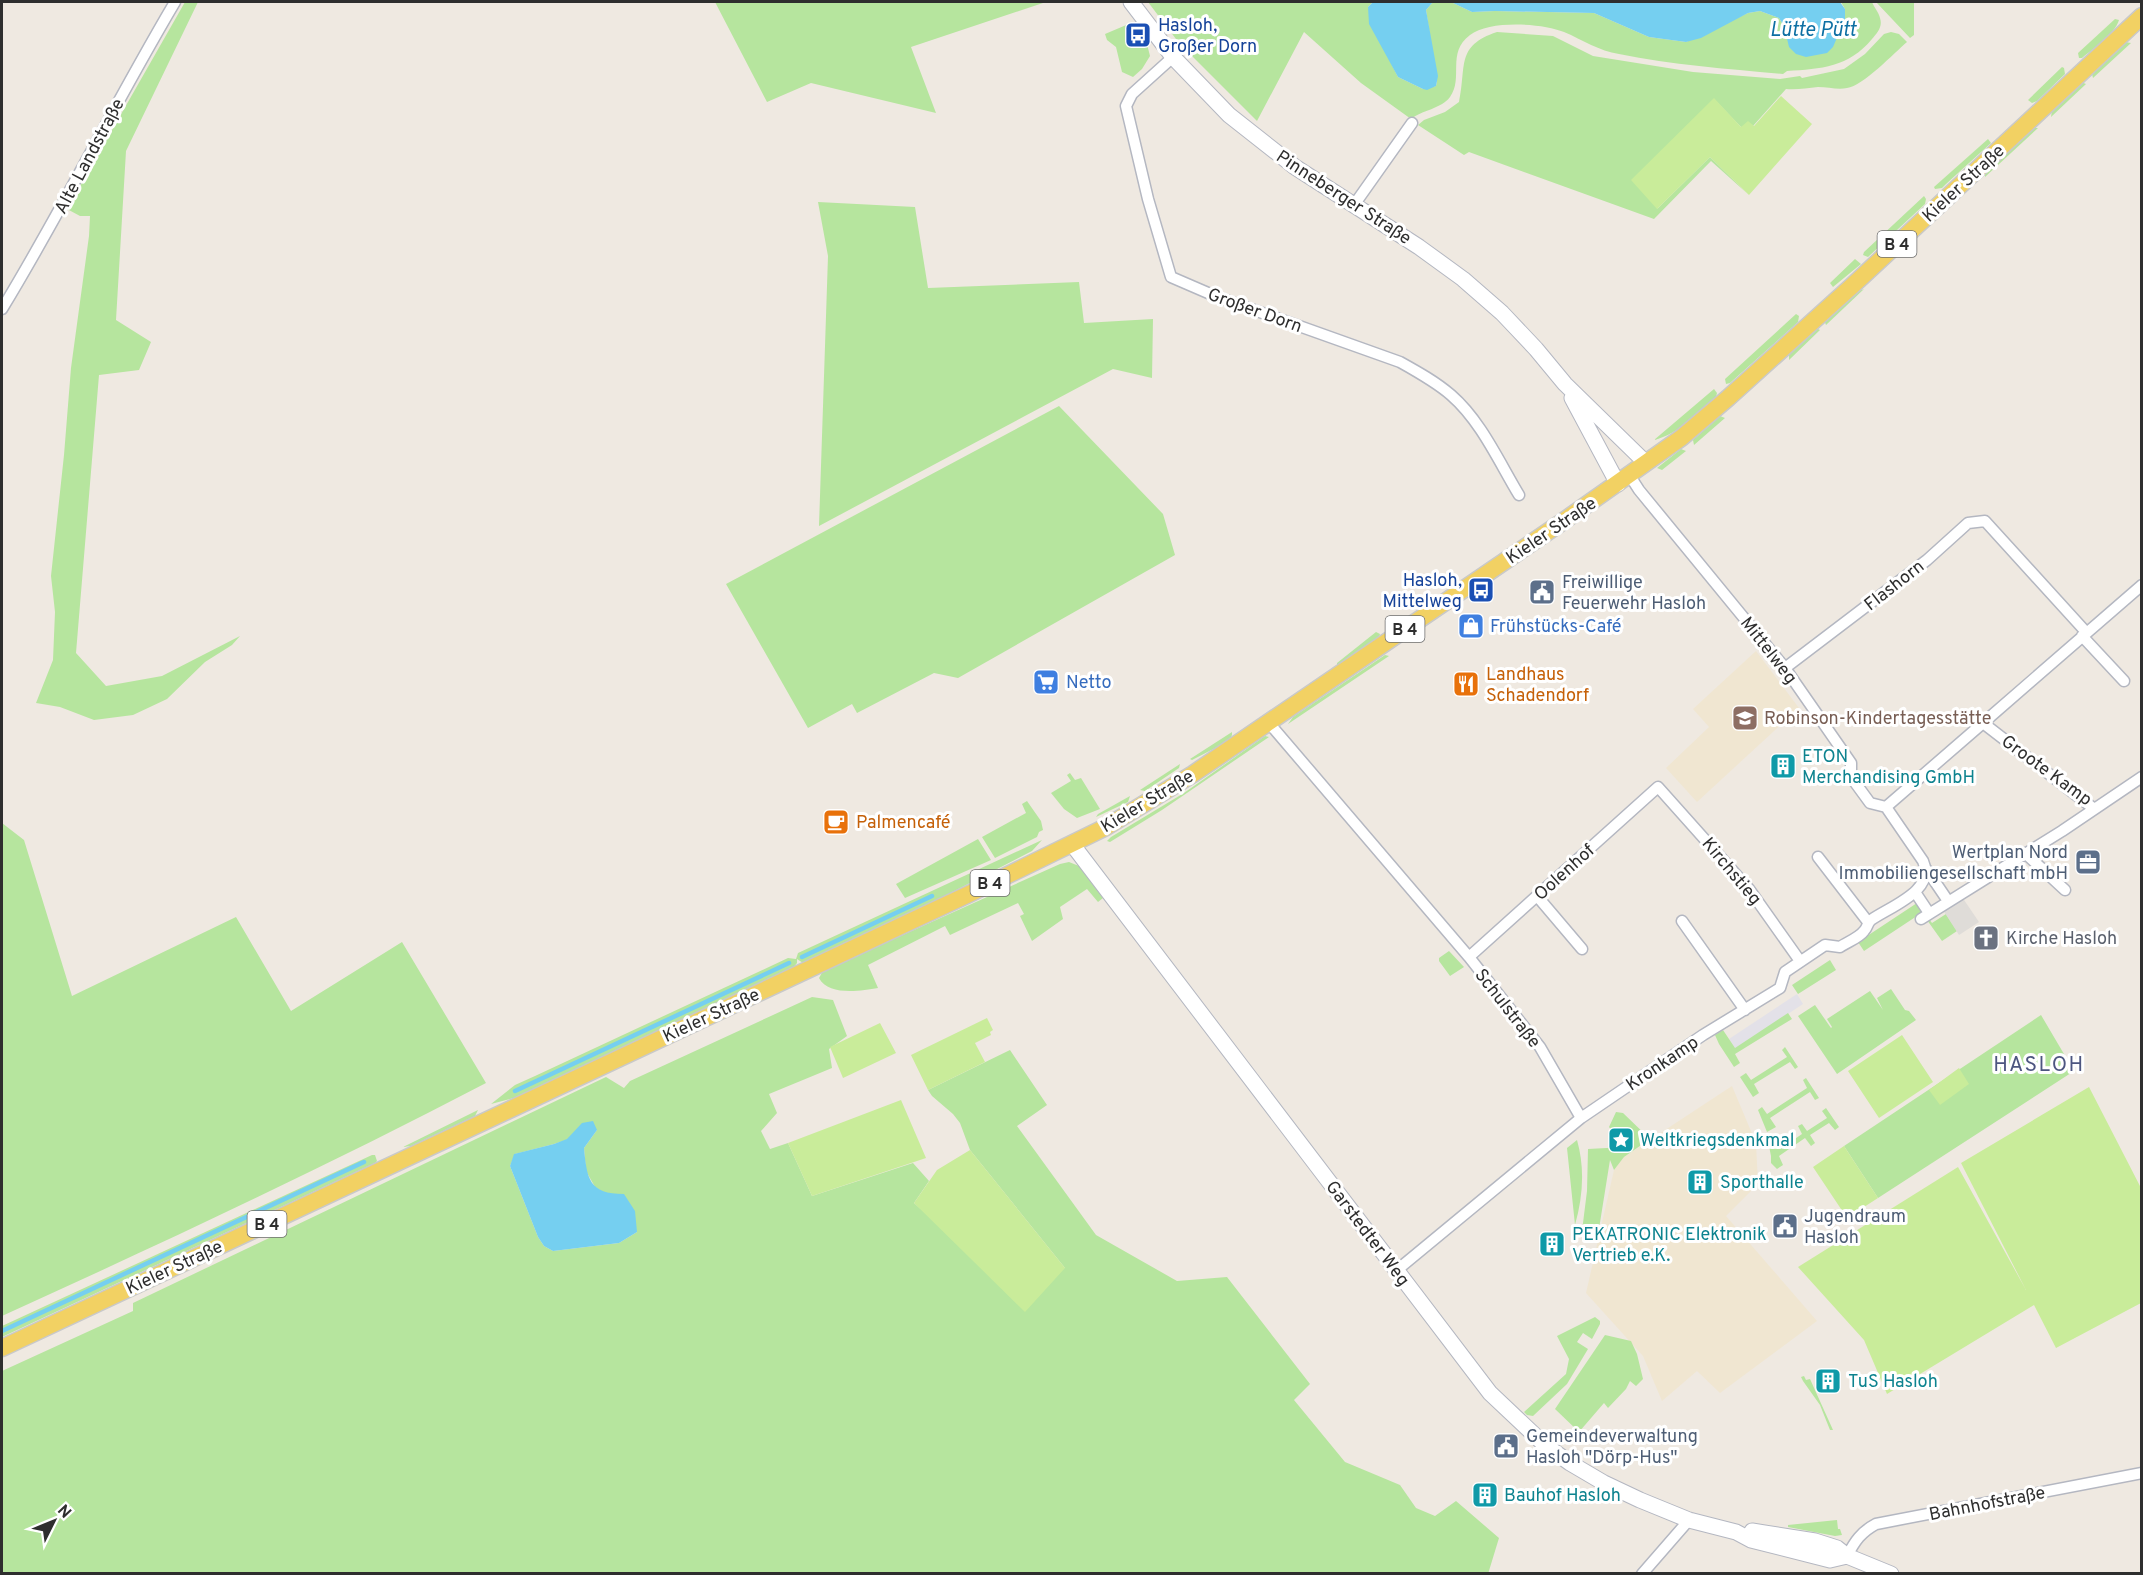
<svg xmlns="http://www.w3.org/2000/svg" width="2143" height="1575" viewBox="0 0 2143 1575" font-family="Overpass,sans-serif">
<style>
.industrial{fill:#e3e1e8}
.education{fill:#f0e6d1}
.green{fill:#b6e59e;fill-rule:evenodd}
.pitch{fill:#c9ec9a}
.plaza{fill:#dfdcd8}
.water{fill:#75cff0}
.lines{fill:none;stroke-linecap:round;stroke-linejoin:round}
.stream{stroke:#75cff0;stroke-width:4.5}
.street-casing{stroke:#b4b7c1;stroke-width:13}
.secondary-casing{stroke:#b4b7c1;stroke-width:17}
.primary-casing{stroke:#c9c9c9;stroke-width:19}
.street{stroke:#fff;stroke-width:10}
.secondary{stroke:#fff;stroke-width:15}
.primary{stroke:#f2d163;stroke-width:16}
.labels{text-anchor:middle;stroke-width:6;stroke-linejoin:round;paint-order:stroke}
.shield{fill:#fff;stroke:#6d6d6d;stroke-width:1.5}
.shield-label{font-size:16px;font-weight:bold;fill:#2e2e2e}
.transit-label{font-size:18px;fill:#164399;stroke:#fff;text-anchor:start}
.street-label{font-size:18px;fill:#2e2e2e;stroke:#fff}
.service-label{font-size:18px;fill:#4e5e75;stroke:#fff;text-anchor:start}
.shop-label{font-size:18px;fill:#366cbe;stroke:#fff;text-anchor:start}
.food-label{font-size:18px;fill:#c56008;stroke:#fff;text-anchor:start}
.education-label{font-size:18px;fill:#785e54;stroke:#fff;text-anchor:start}
.culture-label{font-size:18px;fill:#0d838f;stroke:#fff;text-anchor:start}
.worship-label{font-size:18px;fill:#5b616d;stroke:#fff;text-anchor:start}
.water-label{font-size:20px;font-style:italic;fill:#0d6fa3;stroke:#fff}
.quarter-label{font-size:21px;letter-spacing:1.5px;fill:#4d5680;stroke:#fff}
</style>
<rect width="100%" height="100%" fill="#efe9e1"/>
<path class="industrial" d="M1797,994L1803,1004L1735,1049L1729,1039Z"/>
<path class="education" d="M1756,651L1799,708L1697,802L1666,768L1709,727L1693,709Z
M1732,1086L1756,1143L1758,1184L1726,1216L1817,1321L1720,1393L1697,1371L1662,1401L1643,1356L1586,1293L1614,1170L1624,1157Z"/>
<path class="green" d="M185,2H198L126,151L116,320L151,342L139,370L99,375L76,653L106,686L162,676L240,636L232,645L205,662L167,699L133,715L94,720L60,707L36,703L53,660L55,612L51,576L64,455L71,368L89,236L90,216H80L67,209Z
M715,2H1046L911,47L936,113L811,83L767,102Z
M1148,2H1373L1368,7L1389,59L1398,77L1423,89L1436,86L1437,81L1426,10L1433,2H1451L1472,12L1495,11L1594,13L1649,37L1686,42L1748,13L1760,11L1779,18L1784,26L1790,47L1845,9L1841,2H1872C1874,7 1879,13 1880,18C1883,27 1877,33 1872,39C1849,67 1821,69 1787,71L1783,74C1728,69 1673,65 1619,54C1599,51 1583,40 1564,32C1542,23 1489,20 1470,35C1446,53 1464,78 1450,97C1441,109 1422,110 1411,119L1361,83L1304,32L1257,121L1179,43Z
M1876,2H1914V35L1910,38Z
M2115,19L2119,20C2115,34 2094,48 2082,58H2079L2078,53Z
M1131,23L1147,44L1150,56L1142,69L1133,77L1122,72L1116,47L1107,40L1105,34Z
M1497,32L1553,36L1593,56L1693,72L1780,79L1800,76L1802,78L1844,69L1865,54L1884,34L1891,32L1899,34L1907,42C1894,53 1863,86 1847,88C1838,90 1828,87 1818,87C1807,88 1797,90 1786,89L1753,126L1741,127L1714,99L1657,209L1710,157L1749,195L1711,161L1654,219L1469,152L1464,155L1418,125L1424,120L1445,112L1459,102C1467,66 1455,46 1497,32Z
M2125,42L2131,43L2093,78L2092,74Z
M2062,67L2064,68L2065,74L2037,101L2032,103L2028,100Z
M2081,82L2086,84L2051,117L2052,110Z
M2033,128H2038L1985,177V172Z
M1988,139L1991,143L1946,184L1942,188L1935,189L1934,187Z
M1924,196L1926,199L1925,204L1868,257L1863,255L1864,252Z
M818,202L915,207L928,288L1079,282L1084,323L1153,319L1152,378L1113,369L819,526L828,256Z
M1855,259L1861,264L1833,287L1830,283Z
M1864,289L1826,325L1824,320L1854,293Z
M1796,314L1799,316L1798,322L1730,383L1726,384L1725,379Z
M1816,328L1820,330L1789,360V353Z
M1714,389L1717,393L1716,397C1698,413 1679,434 1654,440Z
M1059,406L1163,514L1175,555L958,678L934,673L857,713L852,704L808,728L726,584Z
M1720,416L1725,418L1694,445L1693,440Z
M1681,449L1686,451L1662,470L1657,468Z
M1376,632L1380,634L1379,637L1340,665H1337V663Z
M1385,655L1389,656L1288,724L1293,717Z
M1232,732V735L1229,741L1192,760L1190,759Z
M1265,736L1269,737L1162,810L1110,842L1107,841L1111,837L1184,793Z
M1180,764L1179,768L1145,791L1140,790Z
M1070,773L1075,780L1081,778L1100,809L1077,818L1064,809L1051,793L1071,781L1067,775Z
M1130,796L1128,802L1096,817L1098,814Z
M1027,801L1041,821L1043,830L1039,832L1037,837L995,858L982,837L1026,813L1022,804Z
M2,823L24,840L72,996L236,917L291,1011L402,942L486,1083C327,1166 165,1242 2,1316Z
M978,839L991,860L905,898L896,884Z
M1042,840L1032,851L935,901L803,963L797,959V963L793,968L514,1098L491,1104L515,1085L535,1076L788,958L796,959L798,953Z
M1069,862L1079,866L1103,898L1098,902L1087,889L1060,907L1063,919L1032,941L1020,916L1024,914L1018,903L950,935L945,926L868,965L878,988C860,991 828,996 819,978L823,971L1060,864Z
M1917,903L1923,912L1864,951L1858,942Z
M1946,914L1957,931L1942,941L1927,920L1929,919L1932,923Z
M1449,951L1464,967L1450,976L1439,961V958Z
M1830,960L1836,970L1798,994L1792,985Z
M1891,989L1905,1010L1909,1011L1916,1020L1837,1074L1798,1016L1815,1005L1831,1028L1832,1027L1827,1019L1870,991L1883,1010L1877,998Z
M812,997L833,1000L847,1036L829,1049L832,1068L769,1094L777,1113L761,1131L770,1149L788,1143L812,1196L913,1163L929,1181L914,1203L933,1220L1065,1268L970,1150L960,1123L953,1114L932,1096L928,1090L1010,1050L1047,1105L1017,1126L1096,1235L1177,1281L1227,1277L1310,1384L1294,1400L1345,1462L1400,1485L1416,1508L1435,1516L1456,1501L1499,1538L1488,1574H2V1371L133,1311V1303L606,1077L624,1088L630,1081ZM597,1130L584,1148L586,1171L595,1187L606,1194L637,1232L619,1243L553,1251L544,1246L538,1237L510,1166L515,1154L554,1144Z
M1788,1013L1792,1019L1735,1054L1740,1063L1734,1067L1719,1044L1715,1035L1723,1030L1735,1048Z
M2041,1015L2074,1071L1878,1198L1844,1146Z
M1785,1047L1798,1067L1795,1069L1790,1062L1754,1084L1759,1093L1753,1097L1740,1077L1746,1073L1751,1080L1787,1057L1782,1050Z
M1806,1078L1819,1098L1815,1100L1810,1092L1770,1118L1776,1127L1767,1132L1758,1110L1762,1107L1767,1114L1807,1088L1803,1080Z
M1826,1108L1839,1127L1835,1130L1829,1123L1810,1135L1815,1143L1811,1146L1805,1138L1779,1156L1783,1165L1777,1169L1771,1163V1156L1769,1146L1775,1142L1780,1149L1802,1134L1798,1126L1802,1124L1807,1131L1827,1118L1822,1111Z
M478,1110L475,1116L411,1146L403,1147Z
M1616,1112L1623,1113L1650,1139L1624,1157L1614,1170L1610,1160L1598,1235L1582,1231L1587,1191L1588,1149L1625,1147V1134L1621,1133L1616,1136L1609,1127Z
M1577,1140C1585,1168 1583,1196 1575,1225L1567,1148Z
M372,1155H375L377,1161L375,1163L2,1337V1326Z
M1595,1317L1600,1321V1324L1592,1339L1583,1333L1577,1342L1588,1349L1567,1384L1533,1416L1527,1415L1524,1412L1566,1374L1569,1359L1557,1336Z
M1605,1335L1631,1341L1637,1354L1643,1379L1636,1386L1630,1381L1626,1389L1608,1408L1604,1403L1579,1432L1555,1409Z
M1804,1376L1806,1380L1810,1379L1833,1430H1830L1820,1405L1803,1381L1801,1377Z
M1837,1520L1838,1529H1840L1842,1535L1835,1536L1788,1527V1525Z"/>
<path class="pitch" d="M1781,96L1812,124L1749,195L1710,157L1657,209L1631,180L1714,98L1741,127L1748,121L1754,126Z
M987,1018L993,1030L990,1032L991,1035L975,1043L985,1062L928,1090L911,1055Z
M880,1023L896,1053L843,1078L830,1047Z
M1902,1035L1933,1082L1879,1118L1848,1071Z
M1959,1068L1969,1084L1940,1105L1929,1090Z
M2089,1087L2141,1188V1303L2056,1348L2034,1305L1887,1394L1864,1340L1798,1267L1958,1167L2026,1290L1961,1163Z
M901,1100L926,1158L812,1196L788,1143Z
M1844,1146L1878,1198L1847,1218L1813,1167Z
M970,1150L1065,1268L1025,1312L914,1203L937,1170Z"/>
<path class="plaza" d="M1962,897L1979,922L1959,935L1943,910Z"/>
<path class="water" d="M1373,2H1440H1433L1426,10L1438,76L1436,86L1427,90L1423,89L1398,77L1369,24L1368,7Z
M1451,2H1840L1845,9V19L1833,47L1827,53L1806,57L1796,54L1789,47L1784,26L1779,18L1760,11L1748,13L1701,38L1686,42L1649,37L1594,13L1495,11L1472,12Z
M593,1121L597,1130L584,1148C587,1179 589,1194 624,1194L635,1211L637,1232L619,1243L553,1251L544,1246L538,1237L510,1166L514,1154L554,1144L567,1139L582,1123Z"/>
<g class="lines">
<path class="stream" d="M802,957L932,896
M515,1091L789,963
M2,1331L364,1162"/>
<defs>
<path id="street" d="M1173,57L1132,94L1126,106L1148,199L1171,277L1215,296L1400,362C1418,372 1436,382 1451,395C1481,421 1499,462 1519,495
M1354,205L1412,123
M2,309C63,209 115,103 175,2
M2082,636L2124,681
M1785,668L1927,560L1968,523L1985,521L2086,632
M1269,723L1469,957L1540,1047L1581,1118
M1886,807L1983,723
M2093,808L1983,723L2142,585
M2025,853L2065,890
M1818,857L1868,922
M1927,870L1948,901
M1915,892L1929,913
M1537,896L1582,949
M1921,919L2062,831L2142,777
M1682,921L1745,1010
M1469,957L1658,787L1749,889L1800,961
M1397,1270L1581,1118L1703,1035L1780,988L1785,972L1825,945L1840,947C1847,942 1859,938 1864,931C1868,927 1867,923 1871,920C1891,906 1936,891 1923,861L1886,807L1870,803L1851,777V763L1785,668L1639,490L1630,476
M1847,1556C1855,1541 1861,1532 1876,1524L2142,1473
M1642,1574L1689,1520"/>
<path id="secondary" d="M1131,2L1173,57L1229,115L1295,167L1419,247L1463,279L1502,313L1536,349L1565,384L1646,463
M1572,398L1618,484
M1072,844L1490,1393L1545,1445L1570,1463L1604,1483L1640,1500L1689,1520L1736,1532L1751,1540L1830,1560L1847,1556
M1752,1531L1815,1541L1837,1548L1847,1556L1891,1574"/>
<path id="primary" d="M2,1348L969,894L1106,827L1193,774L1565,520L1681,438L1728,398L1852,286L2142,16"/>
</defs>
<use href="#street" class="street-casing"/>
<use href="#secondary" class="secondary-casing"/>
<use href="#primary" class="primary-casing"/>
<use href="#street" class="street"/>
<use href="#secondary" class="secondary"/>
<use href="#primary" class="primary"/>
</g>
<defs>
<symbol id="bus-square" viewBox="-11 -11 22 22"><rect x="-9" y="-9" width="18" height="18" rx="4" fill="#1a4fb4" stroke="#fff"/><path d="M-5-6H5V4H4V6H2V4H-2V6H-4V4H-5ZM-3.5-4V0h7V-4ZM-3.5 1.2v1.5H-2V1.2ZM2 1.2v1.5H3.5V1.2Z" fill="#fff"/></symbol>
<symbol id="civic-square" viewBox="-11 -11 22 22"><rect x="-9" y="-9" width="18" height="18" rx="4" fill="#5c6f8a" stroke="#fff"/><path d="M-.6-6.5H3V-4.5H.6V-3L4-1V1h2V6H-6V1h2V-1L-.6-3ZM-1.2 2.5V6h2.4V2.5Z" fill="#fff"/></symbol>
<symbol id="shop-square" viewBox="-11 -11 22 22"><rect x="-9" y="-9" width="18" height="18" rx="4" fill="#3f7fe0" stroke="#fff"/><path d="M-5-2.5h2.3a2.7 3.5 0 0 1 5.4 0H5L5.5 6h-11ZM-1.5-2.5h3a1.5 2.3 0 0 0-3 0Z" fill="#fff"/></symbol>
<symbol id="supermarket-square" viewBox="-11 -11 22 22"><rect x="-9" y="-9" width="18" height="18" rx="4" fill="#3f7fe0" stroke="#fff"/><path d="M-6-5.5h2.5l.6 2H6L4.5 2H-2.5L-4.4-4H-6ZM-1.5 3.2a1.3 1.3 0 1 0 .1 0ZM3 3.2a1.3 1.3 0 1 0 .1 0Z" fill="#fff"/></symbol>
<symbol id="restaurant-square" viewBox="-11 -11 22 22"><rect x="-9" y="-9" width="18" height="18" rx="4" fill="#e8710a" stroke="#fff"/><path d="M-5-6h1v4h1v-4h1v4h1v-4h1v5L-1.5 .5V6h-2V.5L-5-1ZM5-6V6H3V1.5H1.5Q1.5-4 5-6Z" fill="#fff"/></symbol>
<symbol id="school-square" viewBox="-11 -11 22 22"><rect x="-9" y="-9" width="18" height="18" rx="4" fill="#8d6e63" stroke="#fff"/><path d="M0-5L7-2L0 1L-7-2ZM-4 1L0 2.5L4 1V4Q0 6-4 4Z" fill="#fff"/></symbol>
<symbol id="building-square" viewBox="-11 -11 22 22"><rect x="-9" y="-9" width="18" height="18" rx="4" fill="#0f9aa8" stroke="#fff"/><path d="M-4-6H4V6H1V3H-1V6H-4ZM-2.5-4.3h1.7v1.8h-1.7ZM.8-4.3h1.7v1.8H.8ZM-2.5-1h1.7V.8h-1.7ZM.8-1h1.7V.8H.8Z" fill="#fff"/></symbol>
<symbol id="cafe-square" viewBox="-11 -11 22 22"><rect x="-9" y="-9" width="18" height="18" rx="4" fill="#e8710a" stroke="#fff"/><path d="M-5.5-4.5H6V0H3Q3 3.5 0 3.5H-2.5Q-5.5 3.5-5.5 0ZM3-3.2v2h1.7v-2ZM-6 4.5H4V6H-6Z" fill="#fff"/></symbol>
<symbol id="office-square" viewBox="-11 -11 22 22"><rect x="-9" y="-9" width="18" height="18" rx="4" fill="#5c6f8a" stroke="#fff"/><path d="M-6-3h4V-5.5h4V-3h4V5H-6ZM-1-4.5V-3h2v-1.5ZM-6 0V1H6V0Z" fill="#fff"/></symbol>
<symbol id="church-square" viewBox="-11 -11 22 22"><rect x="-9" y="-9" width="18" height="18" rx="4" fill="#6b7280" stroke="#fff"/><path d="M-1.2-6h2.4v3.5h3.3v2.4h-3.3V6h-2.4V-.1h-3.3v-2.4h3.3Z" fill="#fff"/></symbol>
<symbol id="sight-square" viewBox="-11 -11 22 22"><rect x="-9" y="-9" width="18" height="18" rx="4" fill="#0f9aa8" stroke="#fff"/><path d="M0-6L1.8-2.2L6-1.7L2.9 1.2L3.7 5.4L0 3.3L-3.7 5.4L-2.9 1.2L-6-1.7L-1.8-2.2Z" fill="#fff"/></symbol>
</defs>
<g fill-rule="evenodd">
<use href="#bus-square" x="1123" y="20" width="30" height="30"/>
<use href="#bus-square" x="1466" y="575" width="30" height="30"/>
<use href="#civic-square" x="1527" y="577" width="30" height="30"/>
<use href="#shop-square" x="1456" y="611" width="30" height="30"/>
<use href="#supermarket-square" x="1031" y="667" width="30" height="30"/>
<use href="#restaurant-square" x="1451" y="669" width="30" height="30"/>
<use href="#school-square" x="1730" y="703" width="30" height="30"/>
<use href="#building-square" x="1768" y="751" width="30" height="30"/>
<use href="#cafe-square" x="821" y="807" width="30" height="30"/>
<use href="#office-square" x="2073" y="847" width="30" height="30"/>
<use href="#church-square" x="1971" y="923" width="30" height="30"/>
<use href="#sight-square" x="1606" y="1125" width="30" height="30"/>
<use href="#building-square" x="1685" y="1167" width="30" height="30"/>
<use href="#civic-square" x="1770" y="1211" width="30" height="30"/>
<use href="#building-square" x="1537" y="1229" width="30" height="30"/>
<use href="#building-square" x="1813" y="1366" width="30" height="30"/>
<use href="#civic-square" x="1491" y="1431" width="30" height="30"/>
<use href="#building-square" x="1470" y="1480" width="30" height="30"/>
</g>
<g class="labels">
<g class="shield">
<rect x="1877.5" y="231" width="39" height="26" rx="4.5"/>
<rect x="1385.5" y="616" width="39" height="26" rx="4.5"/>
<rect x="970.5" y="870" width="39" height="26" rx="4.5"/>
<rect x="247.5" y="1211" width="39" height="26" rx="4.5"/>
</g>
<g class="shield-label">
<text x="1897" y="250">B 4</text>
<text x="1405" y="635">B 4</text>
<text x="990" y="889">B 4</text>
<text x="267" y="1230">B 4</text>
</g>
<g class="transit-label">
<text x="1158" y="31">Hasloh,<tspan x="1158" dy="21">Großer Dorn</tspan></text>
<text x="1462" y="586" text-anchor="end">Hasloh,<tspan x="1462" dy="21">Mittelweg</tspan></text>
</g>
<g class="street-label">
<text transform="translate(89 156) rotate(-62)" y="6">Alte Landstraße</text>
<text transform="translate(1963 183) rotate(-43)" y="6">Kieler Straße</text>
<text transform="translate(1344 197) rotate(33)" y="6">Pinneberger Straße</text>
<text transform="translate(1255 310) rotate(20)" y="6">Großer Dorn</text>
<text transform="translate(1551 530) rotate(-34)" y="6">Kieler Straße</text>
<text transform="translate(1894 585) rotate(-38)" y="6">Flashorn</text>
<text transform="translate(1769 650) rotate(52)" y="6">Mittelweg</text>
<text transform="translate(2047 770) rotate(36)" y="6">Groote Kamp</text>
<text transform="translate(1147 801) rotate(-31)" y="6">Kieler Straße</text>
<text transform="translate(1732 871) rotate(50)" y="6">Kirchstieg</text>
<text transform="translate(1564 872) rotate(-42)" y="6">Oolenhof</text>
<text transform="translate(1508 1008) rotate(52)" y="6">Schulstraße</text>
<text transform="translate(711 1015) rotate(-25)" y="6">Kieler Straße</text>
<text transform="translate(1662 1063) rotate(-34)" y="6">Kronkamp</text>
<text transform="translate(1368 1233) rotate(53)" y="6">Garstedter Weg</text>
<text transform="translate(174 1267) rotate(-25)" y="6">Kieler Straße</text>
<text transform="translate(1987 1503) rotate(-11)" y="6">Bahnhofstraße</text>
</g>
<g class="service-label">
<text x="1562" y="588">Freiwillige<tspan x="1562" dy="21">Feuerwehr Hasloh</tspan></text>
<text x="2068" y="858" text-anchor="end">Wertplan Nord<tspan x="2068" dy="21">Immobiliengesellschaft mbH</tspan></text>
<text x="1804" y="1222">Jugendraum<tspan x="1804" dy="21">Hasloh</tspan></text>
<text x="1526" y="1442">Gemeindeverwaltung<tspan x="1526" dy="21">Hasloh "Dörp-Hus"</tspan></text>
</g>
<g class="shop-label">
<text x="1490" y="632">Frühstücks-Café</text>
<text x="1066" y="688">Netto</text>
</g>
<g class="food-label">
<text x="1486" y="680">Landhaus<tspan x="1486" dy="21">Schadendorf</tspan></text>
<text x="856" y="828">Palmencafé</text>
</g>
<g class="education-label">
<text x="1764" y="724">Robinson-Kindertagesstätte</text>
</g>
<g class="culture-label">
<text x="1802" y="762">ETON<tspan x="1802" dy="21">Merchandising GmbH</tspan></text>
<text x="1640" y="1146">Weltkriegsdenkmal</text>
<text x="1720" y="1188">Sporthalle</text>
<text x="1572" y="1240">PEKATRONIC Elektronik<tspan x="1572" dy="21">Vertrieb e.K.</tspan></text>
<text x="1848" y="1387">TuS Hasloh</text>
<text x="1504" y="1501">Bauhof Hasloh</text>
</g>
<g class="worship-label">
<text x="2006" y="944">Kirche Hasloh</text>
</g>
<g class="water-label">
<text x="1813" y="36">Lütte Pütt</text>
</g>
<g class="quarter-label">
<text x="2039" y="1071">HASLOH</text>
</g>
</g>
<rect width="2143" height="1575" fill="none" stroke="#2e2e2e" stroke-width="6"/>
<g transform="translate(54 1521) rotate(47)" stroke="#ffffff" stroke-width="4.5" paint-order="stroke">
<path d="M0-4.5L10 22L0 15L-10 22Z" fill="#2e2e2e"/>
<text y="-9" font-size="16" font-weight="bold" text-anchor="middle" fill="#2e2e2e">N</text>
</g>
</svg>
